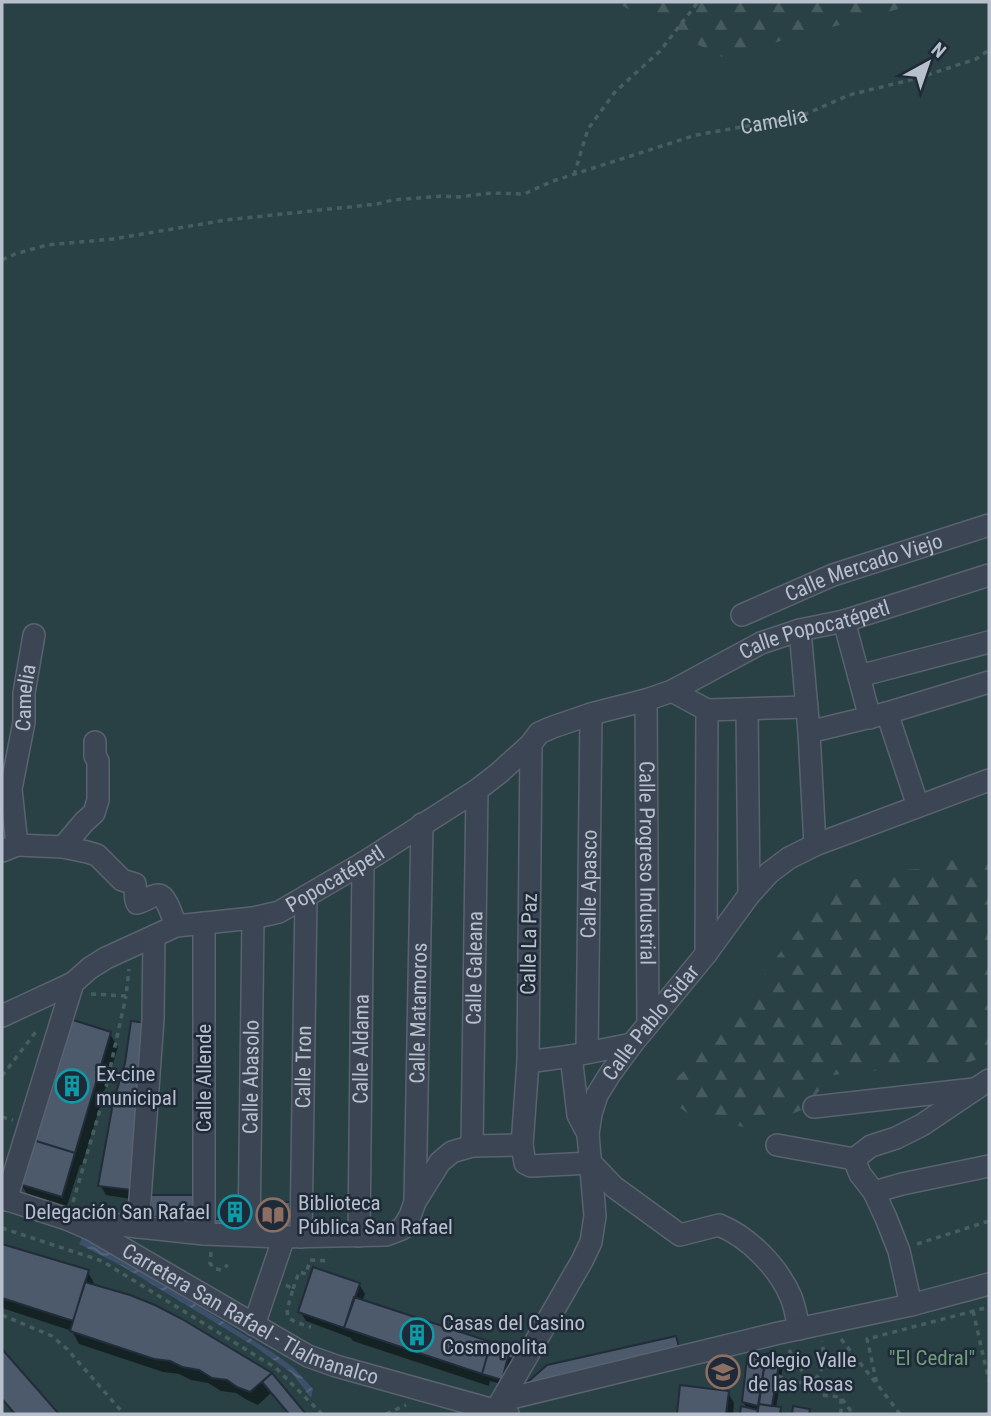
<svg xmlns="http://www.w3.org/2000/svg" width="991" height="1416" viewBox="0 0 991 1416" font-family="'Roboto Condensed',sans-serif">
<style>
.green{fill:#294144}
.forest{fill:url(#forest-firs)}
.water{fill:url(#water-waves)}
.shadow{fill:#0007}
.building{fill:#4c5a6c;stroke:#222c3a;stroke-width:2}
.lines{fill:none;stroke-linecap:round;stroke-linejoin:round}
.minor-casing{stroke:#596370;stroke-width:24}
.path{stroke:#475e61;stroke-width:3.5;stroke-dasharray:5 5;stroke-linecap:butt}
.minor{stroke:#3b4553;stroke-width:21}
.labels{text-anchor:middle;stroke-width:5;stroke-linejoin:round;paint-order:stroke}
.street-label{font-size:21px;fill:#b8c0cd;stroke:#1f2a38}
.poi-label{font-size:21px;fill:#b8c0cd;stroke:#1f2a38;text-anchor:start}
.park-label{font-size:21px;fill:#6f9e7a;stroke:#1f2a38}
</style>
<defs>
<pattern id="forest-firs" width="22" height="20" patternUnits="userSpaceOnUse" patternTransform="scale(1.75)"><rect width="22" height="20" fill="#294144"/><path d="M5 1l3.5 6h-7zM16 11l3.5 6h-7z" fill="#465b5e"/></pattern>
<pattern id="water-waves" width="16" height="10" patternUnits="userSpaceOnUse" patternTransform="scale(1.75)"><rect width="16" height="10" fill="#3c506c"/><path d="M0 5q4-4 8 0t8 0" fill="none" stroke="#566780"/></pattern>
</defs>
<rect width="100%" height="100%" fill="#263343"/>
<path class="green" d="M2,2H989V1414H2Z"/>
<path class="forest" d="M615,2H924L722,57Z
M989,850V979L984,982L989,984V1055L969,1062L832,1075L804,1109L753,1130L722,1121L691,1116L672,1101L668,1091L672,1082L685,1070L719,1030L746,1005L771,964L809,917L845,883L880,871L920,869Z"/>
<path class="water" d="M82,1238L124,1260L272,1352L294,1368L313,1389L311,1398L292,1373L254,1346L122,1266L79,1244Z"/>
<path class="shadow" d="M147,1024L137,1200L106,1195L100,1185L115,1103Z
M110,1034L118,1047L82,1165H80L67,1206L27,1194L21,1184Z
M193,1197L197,1224L156,1223L152,1217Z
M2,1245L88,1272L95,1285L181,1321L271,1375L304,1414H289L271,1393L258,1405L247,1400L236,1393L221,1391L208,1383L191,1380L179,1374L163,1372L79,1344L72,1331L2,1308Z
M359,1284L365,1294L362,1302L515,1351L518,1357L505,1385L490,1381L489,1386L353,1341L351,1338L306,1321L300,1311Z
M2,1352L56,1414H14L2,1400Z
M773,1354L779,1359L783,1366L776,1408L780,1409L783,1414H742V1408L748,1410L743,1402L749,1359Z
M682,1387L728,1393L734,1403L733,1414H679Z"/>
<path class="building" d="M70,1019L111,1032L75,1153L33,1140Z
M131,1021L148,1023L140,1106L113,1103L125,1063Z
M113,1103L143,1107L132,1190L98,1186Z
M33,1140L75,1153L62,1197L19,1184Z
M151,1195H194V1218L150,1217Z
M255,1202H290V1228H255Z
M227,1205L243,1206V1225L215,1224V1219H227Z
M2,1244L89,1270L73,1321L2,1298Z
M313,1267L360,1283L344,1328L298,1312Z
M85,1282L130,1295L155,1305L182,1319L272,1373L250,1392L237,1387L227,1380L212,1378L199,1370L182,1367L170,1361L154,1359L70,1331Z
M354,1297L491,1342L482,1374L344,1328Z
M676,1336L681,1354L522,1387L547,1365Z
M491,1342L516,1349L513,1359L508,1357L502,1380L482,1374Z
M2,1349L59,1414H15L2,1399Z
M774,1352L780,1358L772,1406L759,1404L766,1354Z
M766,1354L758,1406L742,1402L747,1358Z
M272,1373L306,1414H289L262,1382Z
M680,1385L729,1391L726,1414H677Z
M759,1404L781,1407L780,1414H757Z
M741,1406L758,1410L757,1414H740Z
M793,1406L810,1409L809,1414H792Z"/>
<g class="lines">
<defs>
<g id="minor">
<path id="s2" d="M742,615L833,575L989,525"/>
<path d="M844,621L870,718"/>
<path d="M800,630L809,732L815,845"/>
<path d="M859,676L989,642"/>
<path d="M672,691L707,710L807,707"/>
<path id="s3" d="M646,700L648,1024"/>
<path d="M747,709L749,895"/>
<path d="M887,713L918,806"/>
<path d="M809,732L887,713L989,682"/>
<path d="M531,744L528,1062L522,1145L525,1163L531,1166L591,1163L614,1187L680,1235L719,1225C749,1237 778,1267 791,1297C795,1307 797,1319 799,1329"/>
<path id="s4" d="M17,845L11,789L24,722V693L34,635"/>
<path d="M63,847L84,822L94,813L98,800V761L95,756V742"/>
<path d="M2,851L17,845L63,847L87,852L97,855L122,880L135,884C136,890 134,898 137,903C144,902 153,894 159,895C167,896 173,919 176,926"/>
<path d="M706,954L707,710"/>
<path id="s5" d="M2,1016L73,983L90,968L106,958L176,926L253,918L279,912L363,863L477,790L499,773L531,744L539,733L553,727L591,714L646,700L672,691L761,643L800,630L844,621L989,575"/>
<path id="s6" d="M587,1052L591,714"/>
<path d="M571,1056L578,1115L588,1134"/>
<path d="M528,1062L571,1056L632,1044"/>
<path d="M814,1107L974,1089"/>
<path d="M777,1145L854,1159"/>
<path id="s7" d="M472,1146L477,790"/>
<path d="M854,1159L860,1174L874,1192L886,1218L899,1251L911,1305"/>
<path d="M854,1159L871,1146L896,1138L922,1125L989,1080"/>
<path d="M874,1192L902,1184L989,1166"/>
<path id="s8" d="M2,1198L67,1219L90,1229L308,1356L336,1366L508,1414"/>
<path d="M6,1200L73,983"/>
<path id="s9" d="M415,1202L422,824"/>
<path d="M138,1227L153,1019L154,936"/>
<path d="M90,1229L111,1224L204,1234L284,1237L386,1235L402,1229L410,1216L415,1202L440,1162L452,1152L472,1146L522,1145"/>
<path d="M204,1234V923"/>
<path id="s10" d="M249,1235L253,918"/>
<path id="s11" d="M359,1236L363,863"/>
<path id="s12" d="M301,1237L306,897"/>
<path d="M254,1325L284,1237"/>
<path d="M503,1400L779,1333L911,1305L989,1284"/>
<path id="s13" d="M496,1410L582,1261L591,1242L595,1216L588,1134L591,1114L597,1095L610,1074L632,1044L706,954L749,895L769,873L789,858L815,845L989,780"/>
</g>
</defs>
<use href="#minor" class="minor-casing"/>
<g class="path">
<path d="M574,175L588,129L615,92L660,51L698,2"/>
<path id="s1" d="M2,260L15,254L47,245L113,239L226,220L377,204L393,200L443,196L459,197L491,193L524,194L553,181L696,135L799,117L849,95L918,78L976,59L989,50"/>
<path d="M91,994L126,996L129,969"/>
<path d="M2,1076L38,1029"/>
<path d="M114,1099L104,1096L126,996"/>
<path d="M2,1117L13,1120"/>
<path d="M73,1202L104,1096"/>
<path d="M2,1228L99,1260L107,1264L276,1368L322,1414"/>
<path d="M917,1244L989,1221"/>
<path d="M211,1252L210,1263L213,1268L221,1270L228,1265"/>
<path d="M286,1285L293,1289L287,1310L288,1317L295,1322L311,1327"/>
<path d="M293,1289L299,1272L306,1274L310,1260L330,1261"/>
<path d="M973,1311L989,1381"/>
<path d="M2,1315L52,1336L67,1349L124,1414"/>
<path d="M841,1339L876,1383"/>
<path d="M789,1350L810,1384"/>
<path d="M778,1376L791,1381L810,1384C825,1371 825,1360 822,1341"/>
<path d="M818,1377L821,1395L841,1397V1414"/>
<path d="M842,1399L853,1414"/>
<path d="M386,1414L406,1405"/>
<path d="M900,1414L877,1384L867,1339L989,1307"/>
<path d="M986,1414L989,1413"/>
</g>
<use href="#minor" class="minor"/>
</g>
<defs>
<symbol id="building-ring" viewBox="-11 -11 22 22"><circle r="9.5" fill="#1f2a38" stroke="#0f9aa8" stroke-width="1.5"/><path d="M-4-6H4V6H1V3H-1V6H-4ZM-2.5-4.3h1.7v1.8h-1.7ZM.8-4.3h1.7v1.8H.8ZM-2.5-1h1.7V.8h-1.7ZM.8-1h1.7V.8H.8Z" fill="#0f9aa8"/></symbol>
<symbol id="library-ring" viewBox="-11 -11 22 22"><circle r="9.5" fill="#1f2a38" stroke="#8d6e63" stroke-width="1.5"/><path d="M-6-4Q-3-5.5-.7-3.5V5Q-3 3-6 4ZM6-4Q3-5.5 .7-3.5V5Q3 3 6 4Z" fill="#8d6e63"/></symbol>
<symbol id="school-ring" viewBox="-11 -11 22 22"><circle r="9.5" fill="#1f2a38" stroke="#8d6e63" stroke-width="1.5"/><path d="M0-5L7-2L0 1L-7-2ZM-4 1L0 2.5L4 1V4Q0 6-4 4Z" fill="#8d6e63"/></symbol>
</defs>
<g fill-rule="evenodd">
<use href="#building-ring" x="53" y="1067" width="38" height="38"/>
<use href="#building-ring" x="216" y="1193" width="38" height="38"/>
<use href="#library-ring" x="254" y="1196" width="38" height="38"/>
<use href="#building-ring" x="398" y="1316" width="38" height="38"/>
<use href="#school-ring" x="704" y="1353" width="38" height="38"/>
</g>
<g class="labels">
<g class="street-label">
<text dy="7" stroke="none"><textPath href="#s1" startOffset="789">Camelia</textPath></text>
<text dy="7" stroke="none"><textPath href="#s2" startOffset="131">Calle Mercado Viejo</textPath></text>
<text dy="7" stroke="none"><textPath href="#s5" startOffset="914">Calle Popocatépetl</textPath></text>
<text dy="7" stroke="none"><textPath href="#s4" startOffset="149">Camelia</textPath></text>
<text dy="7" stroke="none"><textPath href="#s3" startOffset="163">Calle Progreso Industrial</textPath></text>
<text dy="7" stroke="none"><textPath href="#s5" startOffset="366">Popocatépetl</textPath></text>
<text dy="7" stroke="none"><textPath href="#s6" startOffset="168">Calle Apasco</textPath></text>
<text transform="translate(529 944) rotate(-89)" y="7">Calle La Paz</text>
<text dy="7" stroke="none"><textPath href="#s7" startOffset="178">Calle Galeana</textPath></text>
<text dy="7" stroke="none"><textPath href="#s9" startOffset="189">Calle Matamoros</textPath></text>
<text dy="7" stroke="none"><textPath href="#s13" startOffset="432">Calle Pablo Sidar</textPath></text>
<text dy="7" stroke="none"><textPath href="#s11" startOffset="187">Calle Aldama</textPath></text>
<text dy="7" stroke="none"><textPath href="#s12" startOffset="170">Calle Tron</textPath></text>
<text dy="7" stroke="none"><textPath href="#s10" startOffset="158">Calle Abasolo</textPath></text>
<text transform="translate(204 1078) rotate(-90)" y="7">Calle Allende</text>
<text dy="7" stroke="none"><textPath href="#s8" startOffset="276">Carretera San Rafael - Tlalmanalco</textPath></text>
</g>
<g class="poi-label">
<text x="96" y="1081">Ex-cine<tspan x="96" dy="24">municipal</tspan></text>
<text x="298" y="1210">Biblioteca<tspan x="298" dy="24">Pública San Rafael</tspan></text>
<text x="210" y="1219" text-anchor="end">Delegación San Rafael</text>
<text x="442" y="1330">Casas del Casino<tspan x="442" dy="24">Cosmopolita</tspan></text>
<text x="748" y="1367">Colegio Valle<tspan x="748" dy="24">de las Rosas</tspan></text>
</g>
<g class="park-label">
<text x="932" y="1365">"El Cedral"</text>
</g>
</g>
<rect width="991" height="1416" fill="none" stroke="#b8c0cd" stroke-width="7"/>
<g transform="translate(928 63) rotate(40)" stroke="#1f2a38" stroke-width="5" paint-order="stroke">
<path d="M0-5L12 26L0 18L-12 26Z" fill="#b8c0cd"/>
<text y="-10" font-size="19" font-weight="bold" text-anchor="middle" fill="#b8c0cd">N</text>
</g>
</svg>
